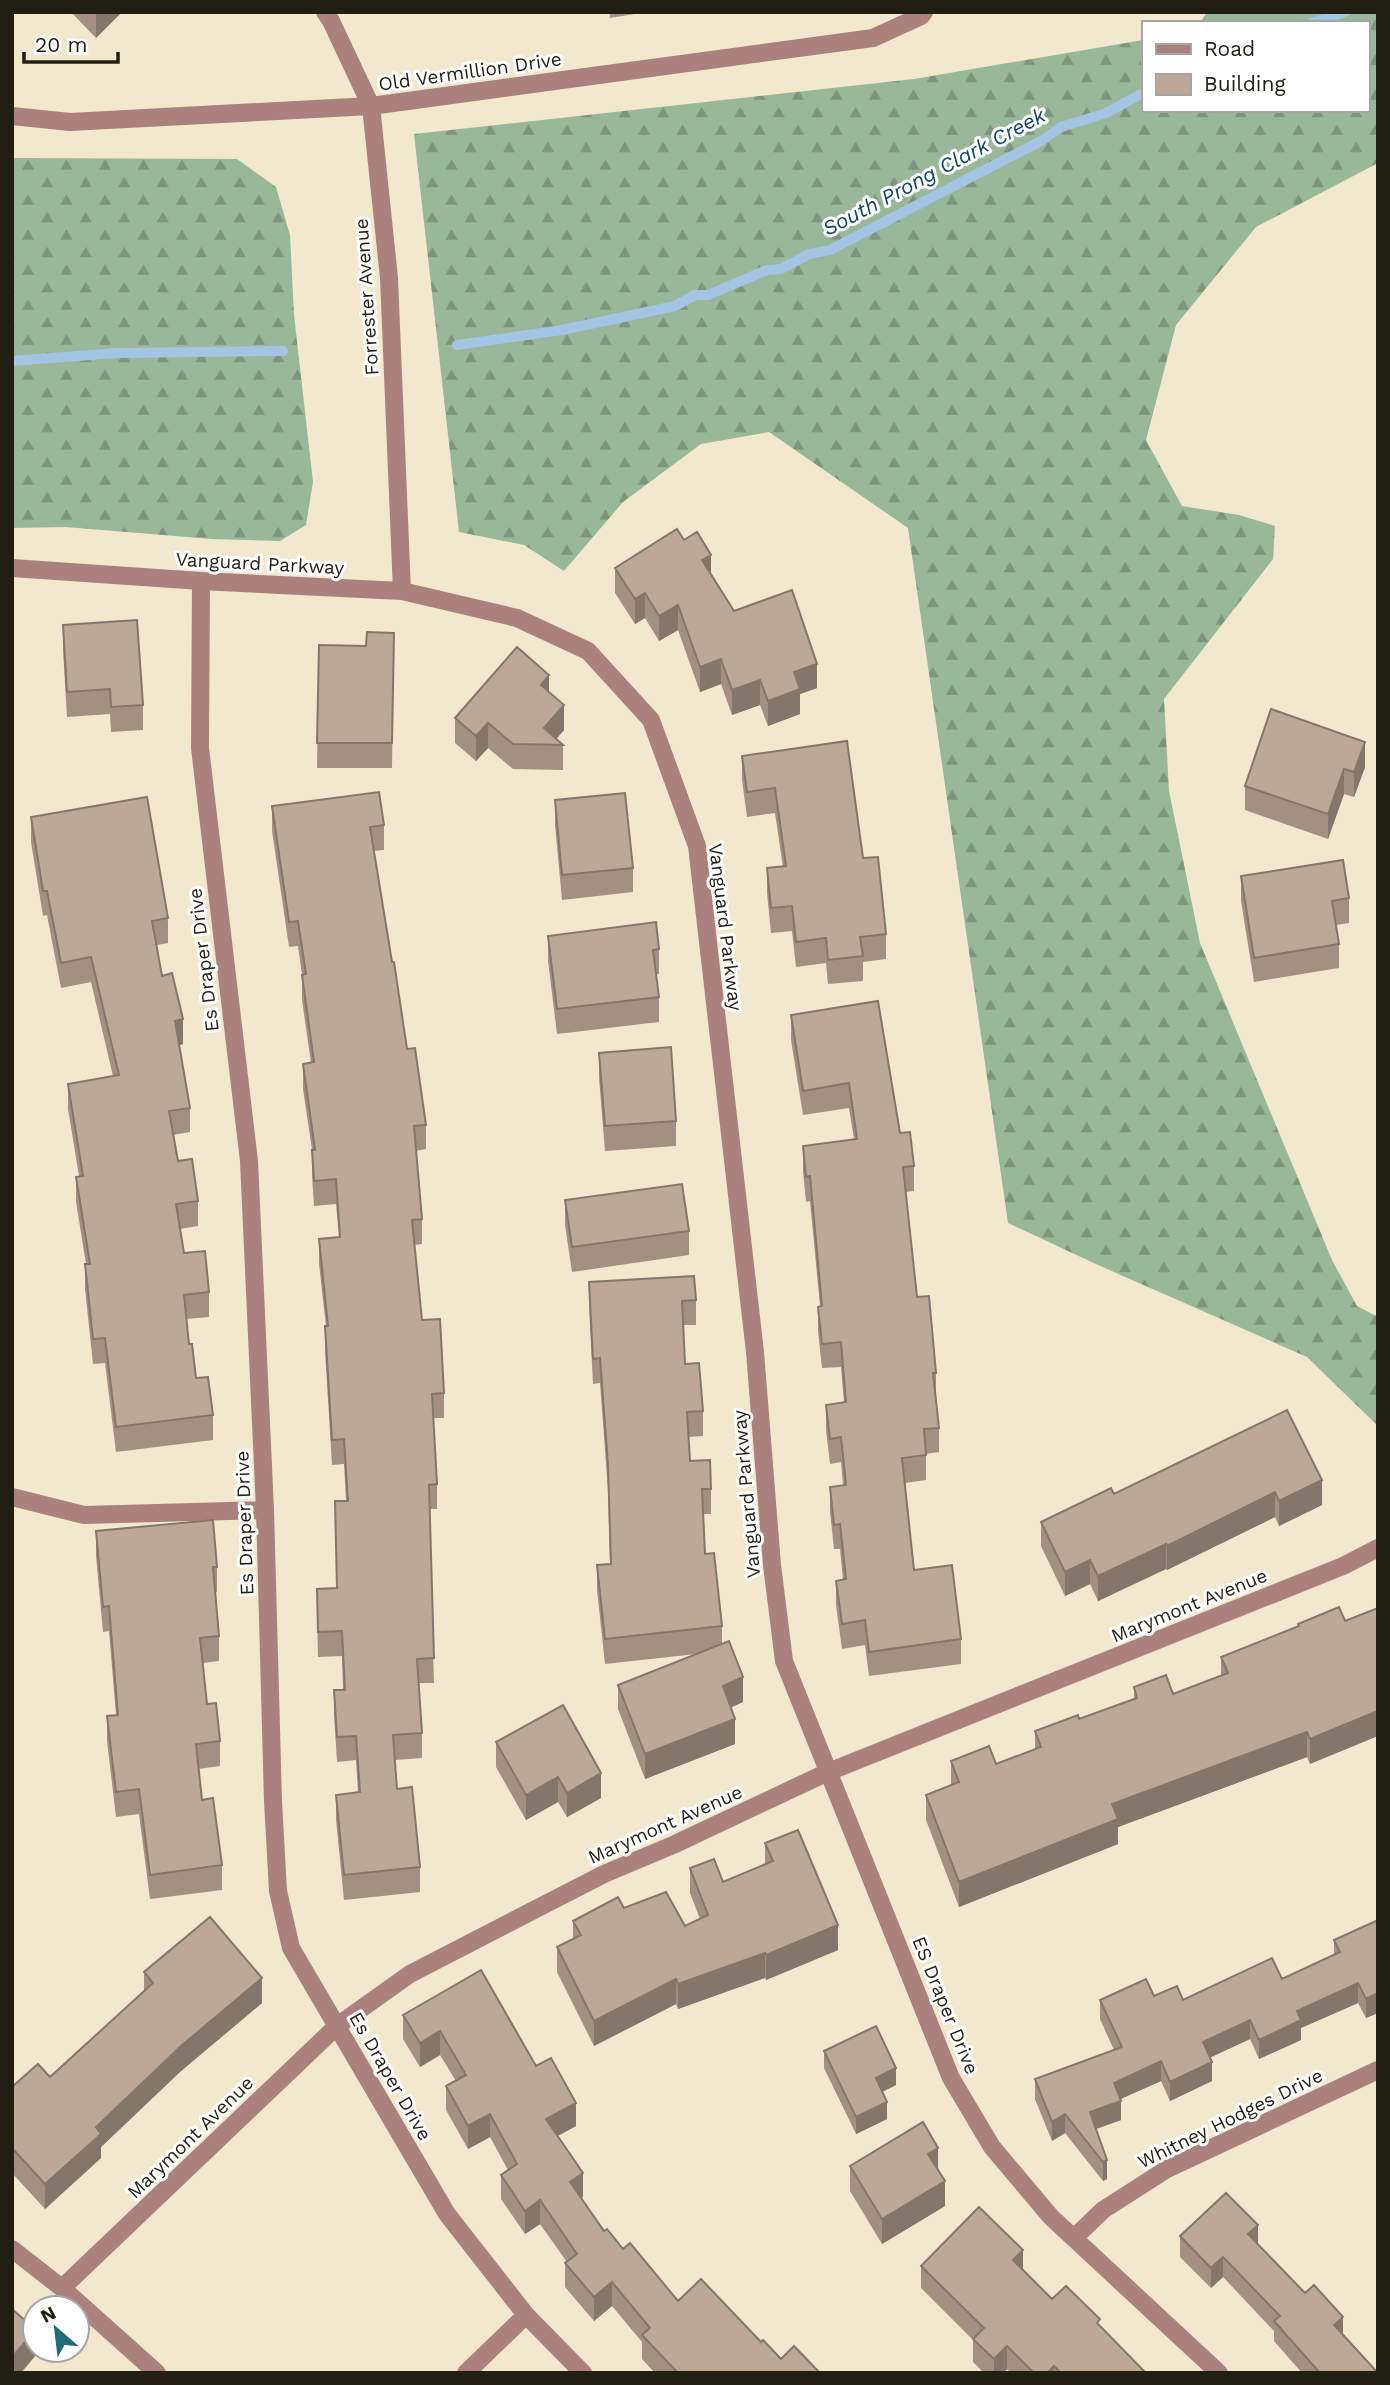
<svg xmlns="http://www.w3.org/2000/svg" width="1390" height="2385" viewBox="0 0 1390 2385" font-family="'Work Sans',sans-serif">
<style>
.forest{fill:url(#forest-firs)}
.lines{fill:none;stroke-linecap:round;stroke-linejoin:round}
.stream{stroke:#a3c4e2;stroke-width:10}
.minor{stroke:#aa817d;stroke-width:18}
.wall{fill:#a39082}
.shaded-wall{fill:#84766a}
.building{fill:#bda897;stroke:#84766a;stroke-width:2}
.labels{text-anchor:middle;stroke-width:6;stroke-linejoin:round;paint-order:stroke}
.street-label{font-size:19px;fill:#211e14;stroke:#fff}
.water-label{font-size:21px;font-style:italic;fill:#0f446a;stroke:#fff}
</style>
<defs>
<pattern id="forest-firs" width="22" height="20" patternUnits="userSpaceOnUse" patternTransform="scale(1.75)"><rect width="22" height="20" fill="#99b899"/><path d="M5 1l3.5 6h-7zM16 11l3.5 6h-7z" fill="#7c957c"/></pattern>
</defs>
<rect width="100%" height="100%" fill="#f1e8ce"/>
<path class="forest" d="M1207,12H1378V163L1256,227L1176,325L1146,440L1182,506L1239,515L1275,526L1273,559L1164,699L1169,791L1200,943L1332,1260L1357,1306L1378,1317V1426L1307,1357L1098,1265L1008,1223L908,528L769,432L701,444L623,502L564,571L524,545L459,532L414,134L914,79L1143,40V110H1367V23H1200Z
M12,158L237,159L276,187L290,235L294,315L313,482L306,525L280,541L212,539L65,527L12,528Z"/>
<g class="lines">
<path class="stream" d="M1312,23L1345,12
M457,345L562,330L675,306L695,295H708L767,270L781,269L809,254L830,250L1041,141L1061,127L1106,113L1143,93
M12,361L117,353L283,351"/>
<path class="minor" d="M325,12L331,21L371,106L389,278L402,591
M12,116L70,122L371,106L873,38L921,16L924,12
M12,568L201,581L402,591L517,618L588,651L651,720L697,846L755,1352L772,1565L784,1661L951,2078L992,2147L1051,2217L1219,2373
M201,581L200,748L249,1161L265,1510L273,1801L278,1891L291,1948L447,2214L526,2315L583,2373
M12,1497L84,1515L265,1510
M1074,2238L1103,2210L1167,2169L1378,2070
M12,2249L62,2288L157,2373
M62,2288L337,2026L410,1974L604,1874L673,1845L828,1772L1343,1566L1378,1548
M466,2373L526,2315"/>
</g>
<path class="wall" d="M71,12H122L96,38Z
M610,12H647L610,18Z
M684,540L711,574L734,611L817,688L800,694V714L768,726L760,705L732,715L721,684L700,692L678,630L659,641L645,618L635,624L615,593V568Z
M63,625L143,705V730L111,732L110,714L67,717L63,650Z
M394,633L392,768H317L319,645L366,646Z
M549,692L564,730L556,739L563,745V770L513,769L488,748L476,761L455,743V718Z
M1271,709L1365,767L1354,797L1344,794L1328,839L1245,810V786Z
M742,756L863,858L886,934V959L863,962V981L828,984L826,963L796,967L792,931L771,933L767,893V868L783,867L775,813L747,817L742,780Z
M555,800L633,868V892L562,900L555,825Z
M272,806L384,825V850L374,851L407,1049L426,1125V1149L416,1151L422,1219V1244L414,1245L422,1320L444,1393V1418H433L437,1484V1509H429L434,1683H419L422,1733V1758L395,1760L397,1789L420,1867V1892L344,1900L336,1820V1795L358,1793L356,1760L337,1762L334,1715V1690H343L342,1656L318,1657L317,1614V1589L336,1588L346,1501L344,1464L332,1465L325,1351V1326H326L319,1264V1239L339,1237L336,1204L314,1206L312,1175V1150L303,1089V1064L311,1063L302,1000V975L298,946L289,947L272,831Z
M31,817L168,918V943L157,945L162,976L183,1044L179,1045L190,1108V1132L173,1135L178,1161L198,1201V1226L180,1229L184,1253L209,1292V1317L186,1319L189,1344L196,1378L213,1415V1440L116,1452L105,1363L93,1364L85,1289V1264H86L76,1202V1177L79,1176L68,1109V1084L113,1076L91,982L61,988L47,915L43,916L31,842Z
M1241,876L1349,898V923L1336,925L1339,944V968L1254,982L1241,901Z
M548,936L659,949V974H656L659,997V1022L557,1034L548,961Z
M791,1015L900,1133L914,1166V1191L906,1192L917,1297L936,1373V1398L939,1428V1452L926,1454V1480L905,1483L914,1570L961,1639V1664L869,1676L865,1645L842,1649L836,1605V1581L843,1580L840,1549H834L830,1512V1487L843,1486L841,1462L830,1464L826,1430V1405L844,1403L841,1367L822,1368L818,1331V1307L820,1306L810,1201L806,1202L803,1171V1146L854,1139L849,1108L803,1115L791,1040Z
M599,1053L676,1121V1146L605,1151L599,1078Z
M565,1200L689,1231V1255L572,1272L565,1225Z
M589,1282L696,1300V1325H683L685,1364L703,1411V1436L688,1437L690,1461L711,1489V1514H703L705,1554L722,1626V1644L743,1702L731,1707L735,1744L645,1779L618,1709V1685L696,1654L605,1664L597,1590V1565L610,1564L608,1490L600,1383L593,1384L589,1306Z
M1287,1410L1322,1505L1279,1526L1275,1517L1167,1570L1166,1569L1098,1601L1090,1584L1065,1596L1041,1546V1522L1114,1494Z
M96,1531L217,1567V1592H215L219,1636V1661L203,1663L207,1704L220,1741V1766L198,1769L202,1800L222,1865V1890L150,1899L139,1814L116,1817L107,1741V1716L116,1715L109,1631L103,1632L96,1556Z
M1339,1607L1310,1764L1307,1757L1118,1827V1844L959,1907L926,1820V1795L951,1785V1761L996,1764L1035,1749V1731L1079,1719L1134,1699V1687L1173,1694L1221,1676V1657L1298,1626V1624Z
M496,1742L601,1798L567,1817L558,1802L526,1820L496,1767Z
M765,1843L838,1950L766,1980L765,1978L678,2009L676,2004L594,2046L557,1972V1947L573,1939V1921L624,1908L685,1926L700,1919L690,1893V1868L723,1882L765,1864Z
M1378,1920V2013L1366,2018L1358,2003L1301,2028V2040L1259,2059L1250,2039L1210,2057L1212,2081L1170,2101L1161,2081L1120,2099L1121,2120L1096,2129L1107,2179L1103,2181L1065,2133L1052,2141L1035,2099V2079L1114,2050L1100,2019V2000L1154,1996L1183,2000L1282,1979L1334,1955V1940Z
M144,1972L262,2003L181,2071L101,2147V2158L45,2209L12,2173V2087L50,2077L144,1991Z
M403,2015L536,2066L576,2126L558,2136L583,2197L581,2198L604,2231L678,2301L761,2342L781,2359L820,2373H655L642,2359V2342L612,2306L594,2321L565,2287V2263L567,2262L540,2224L525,2234L501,2199V2175L508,2170L490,2137L468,2149L446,2110V2086L456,2081L440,2055L420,2067L403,2039Z
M824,2051L896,2085L882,2092L887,2119L856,2134L824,2068Z
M850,2166L945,2206L882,2244L850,2191Z
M1180,2236L1258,2244L1378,2373H1302L1274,2341V2331L1223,2277L1211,2288L1180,2257Z
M921,2266L1023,2270L1052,2299L1100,2326L1146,2373H1011L1007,2369L1003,2373H984L973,2362V2340L921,2288Z"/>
<path class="shaded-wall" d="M97,12H122L96,38V13Z
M711,555V580L702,560Z
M645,593V618L635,624V599Z
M678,605V630L659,641V616Z
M721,659V684L700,692V667Z
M817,664V688L800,694V714L768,726V701L794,672Z
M549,675V700L541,685Z
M760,680V705L732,715V690Z
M564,705V730L551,745L544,728Z
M488,723V748L476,761V736Z
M1365,742V767L1354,797V772Z
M1344,769V794L1328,839V814Z
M183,1019V1044L175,1046V1021Z
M1322,1480V1505L1279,1526V1501Z
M1275,1492V1517L1167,1570V1546Z
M1166,1544V1569L1098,1601V1576Z
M1090,1560V1584L1065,1596V1572Z
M743,1677V1702L723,1711V1686Z
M1378,1711V1736L1310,1764V1739Z
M735,1719V1744L645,1779V1754Z
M1307,1732V1757L1118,1827V1844L959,1907V1882L1112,1804Z
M601,1773V1798L567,1817V1793Z
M558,1777V1802L526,1820V1795Z
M838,1925V1950L766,1980V1955Z
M765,1953V1978L678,2009V1984Z
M262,1978V2003L181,2071L101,2147V2158L45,2209V2184L96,2127L181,2046Z
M676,1979V2004L594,2046V2021Z
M1358,1983V2003L1301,2028V2040L1259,2059V2040L1297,2011Z
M1378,1993V2013L1366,2018V1999Z
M1250,2020V2039L1203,2061V2042Z
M440,2031V2055L420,2067V2043Z
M1161,2061V2081L1114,2102V2083Z
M1212,2062V2081L1170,2101V2082Z
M896,2068V2085L876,2095V2078Z
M1121,2101V2120L1090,2131V2112Z
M887,2102V2119L856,2134V2117Z
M576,2103V2126L546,2142V2119Z
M490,2114V2137L468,2149V2126Z
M1065,2114V2133L1052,2141V2122Z
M938,2148V2172L928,2154Z
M1107,2160V2179L1103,2181V2162Z
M583,2173V2197L570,2205V2182Z
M945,2181V2206L882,2244V2219Z
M540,2200V2224L525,2234V2211Z
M1258,2225V2246L1248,2234Z
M1023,2250V2273L1013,2260Z
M1223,2257V2277L1211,2288V2268Z
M612,2282V2306L594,2321V2297Z
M1343,2317V2337L1334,2325Z
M35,2331L36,2355L21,2373H12V2357Z
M1007,2346V2369L1003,2373H994V2359Z
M1054,2366V2373H1047Z"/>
<path class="building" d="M677,529L684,540L697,532L711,555L702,560L734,611L792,590L817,664L794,672L800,689L768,701L760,680L732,690L721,659L700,667L678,605L659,616L645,593L635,599L615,568Z
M137,620L143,705L111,707L110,689L67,692L63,625Z
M367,632L394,633L392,743H317L319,645L366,646Z
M517,647L549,675L541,685L564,705L544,728L563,745L513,744L488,723L476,736L455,718Z
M1271,709L1365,742L1354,772L1344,769L1328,814L1245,786Z
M847,741L863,858L878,857L886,934L860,937L863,956L828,960L826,938L796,942L792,906L771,908L767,868L786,866L775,788L747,792L742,756Z
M379,792L384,825L370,827L392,962H394L407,1049L415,1048L426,1125L414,1126L422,1219L412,1220L422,1320L440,1319L444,1393L432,1394L437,1484L429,1485L434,1658L417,1659L422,1733L393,1735L397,1789L412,1787L420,1867L344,1875L336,1795L360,1792L356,1736L337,1737L334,1690H345L342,1631L318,1632L317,1589L337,1588L335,1501H348L344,1439L332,1440L325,1326H328L319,1239L340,1237L336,1179L314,1181L312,1150H315L303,1064L314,1062L302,975L306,974L298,921L289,922L272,806Z
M625,793L633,868L562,875L555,800Z
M147,797L168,918L152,921L162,976L172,973L183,1019L175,1021L190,1108L169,1111L178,1161L192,1159L198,1201L176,1204L184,1253L205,1251L209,1292L184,1295L189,1344H192L196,1378L208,1377L213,1415L116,1427L105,1338L93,1339L85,1264H90L76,1177L83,1176L68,1084L119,1075L91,957L61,963L47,891H43L31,817Z
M1343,860L1349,898L1332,901L1339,944L1254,958L1241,876Z
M656,922L659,949L653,950L659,997L557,1009L548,936Z
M878,1001L900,1133L910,1132L914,1166L903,1167L917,1297L929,1296L936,1373H933L939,1428L924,1429L926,1455L902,1458L914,1570L952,1565L961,1639L869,1652L865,1620L842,1624L836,1581L846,1579L840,1524L834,1525L830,1487L846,1485L841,1437L830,1439L826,1405L846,1402L841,1342L822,1344L818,1307L822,1306L810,1176L806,1177L803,1146L857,1139L849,1083L803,1091L791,1015Z
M671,1047L676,1121L605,1126L599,1053Z
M682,1184L689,1231L572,1247L565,1200Z
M694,1276L696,1300L682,1301L685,1364L699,1363L703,1411L687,1412L690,1461L710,1460L711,1489H702L705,1554L714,1553L722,1626L605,1639L597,1565L611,1564L608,1465L600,1358L593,1359L589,1282Z
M1287,1410L1322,1480L1279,1501L1275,1492L1167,1546L1166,1544L1098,1576L1090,1560L1065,1572L1041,1522L1111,1488L1114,1494Z
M213,1520L217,1567H213L219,1636L200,1638L207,1704L216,1703L220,1741L196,1744L202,1800L213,1798L222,1865L150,1875L139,1789L116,1792L107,1716L118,1715L109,1606L103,1607L96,1531Z
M1339,1607L1345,1621L1378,1608V1711L1310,1739L1307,1732L1112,1804L1118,1819L959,1882L926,1795L959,1782L951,1761L989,1746L996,1764L1041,1747L1035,1731L1078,1715L1079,1719L1137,1698L1134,1687L1166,1675L1173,1694L1228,1673L1221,1657L1299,1626L1298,1624Z
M729,1641L743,1677L723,1686L735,1719L645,1754L618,1685Z
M563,1705L601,1773L567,1793L558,1777L526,1795L496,1742Z
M798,1830L838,1925L766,1955L765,1953L678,1984L676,1979L594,2021L557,1947L581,1935L573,1921L618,1897L624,1908L666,1892L685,1926L708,1915L690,1868L714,1859L723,1882L773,1861L765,1843Z
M210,1917L262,1978L181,2046L96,2127L101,2134L45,2184L12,2148V2087L38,2064L50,2077L153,1983L144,1972Z
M1378,1920V1993L1366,1999L1358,1983L1297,2011L1301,2020L1259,2040L1250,2020L1203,2042L1212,2062L1170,2082L1161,2061L1114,2083L1121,2101L1090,2112L1107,2160L1103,2162L1065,2114L1052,2122L1035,2079L1122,2047L1100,2000L1146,1979L1154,1996L1177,1986L1183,2000L1272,1958L1282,1979L1340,1952L1334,1940Z
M481,1970L536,2066L551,2058L576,2103L546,2119L583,2173L570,2182L604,2231L607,2229L623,2249L630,2243L678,2301L701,2279L761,2342L763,2340L781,2359L794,2346L820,2373H678L642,2335L650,2328L612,2282L594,2297L565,2263L577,2254L540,2200L525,2211L501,2175L517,2164L490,2114L468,2126L446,2086L466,2075L440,2031L420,2043L403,2015Z
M876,2026L896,2068L876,2078L887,2102L856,2117L824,2051Z
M923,2122L938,2148L928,2154L945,2181L882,2219L850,2166Z
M1226,2193L1258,2225L1248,2234L1305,2293L1314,2285L1343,2317L1334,2325L1378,2373H1320L1274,2321L1280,2316L1223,2257L1211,2268L1180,2236Z
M979,2207L1023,2250L1013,2260L1052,2299L1066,2286L1100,2319L1097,2323L1146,2373H1061L1054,2366L1047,2373H1034L1007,2346L994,2359L973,2339L984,2328L921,2266Z
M12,2309L35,2329V2331L12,2357Z"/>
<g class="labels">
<g class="street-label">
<text transform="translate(470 71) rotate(-8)" y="7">Old Vermillion Drive</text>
<text transform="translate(366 297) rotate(-94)" y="7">Forrester Avenue</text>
<text transform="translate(260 563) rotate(3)" y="7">Vanguard Parkway</text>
<text transform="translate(726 927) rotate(83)" y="7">Vanguard Parkway</text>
<text transform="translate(203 960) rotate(-97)" y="7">Es Draper Drive</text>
<text transform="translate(746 1494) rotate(-95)" y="7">Vanguard Parkway</text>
<text transform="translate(244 1523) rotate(-92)" y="7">Es Draper Drive</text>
<text transform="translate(1189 1605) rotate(-22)" y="7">Marymont Avenue</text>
<text transform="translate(665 1824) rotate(-24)" y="7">Marymont Avenue</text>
<text transform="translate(946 2005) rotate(68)" y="7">ES Draper Drive</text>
<text transform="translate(391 2076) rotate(60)" y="7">Es Draper Drive</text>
<text transform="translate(1230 2118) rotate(-26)" y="7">Whitney Hodges Drive</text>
<text transform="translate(190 2137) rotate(-44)" y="7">Marymont Avenue</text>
</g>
<g class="water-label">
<text transform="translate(934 172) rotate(-28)" y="7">South Prong Clark Creek</text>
</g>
</g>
<rect width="1390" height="2385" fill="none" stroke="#211e14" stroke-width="28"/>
<rect x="1142" y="21" width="228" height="91" fill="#ffffff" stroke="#a6a5a1" stroke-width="2"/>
<rect x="1156" y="44" width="35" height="10" fill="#aa817d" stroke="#a6a5a1" stroke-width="2"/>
<text x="1204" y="56" font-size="21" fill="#211e14">Road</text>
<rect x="1156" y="74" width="35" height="21" fill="#bda897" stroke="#a6a5a1" stroke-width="2"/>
<text x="1204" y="91" font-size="21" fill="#211e14">Building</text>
<g transform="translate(56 2329) rotate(332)"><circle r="33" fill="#ffffff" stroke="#a6a5a1" stroke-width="2"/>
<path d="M0-5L12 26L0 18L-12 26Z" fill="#226b77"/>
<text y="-10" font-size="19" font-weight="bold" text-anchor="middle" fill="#211e14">N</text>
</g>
<path d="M24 52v10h94v-10" fill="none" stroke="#211e14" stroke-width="3.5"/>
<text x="35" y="52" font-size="21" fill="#211e14" stroke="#ffffff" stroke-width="5" paint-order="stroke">20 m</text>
</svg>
